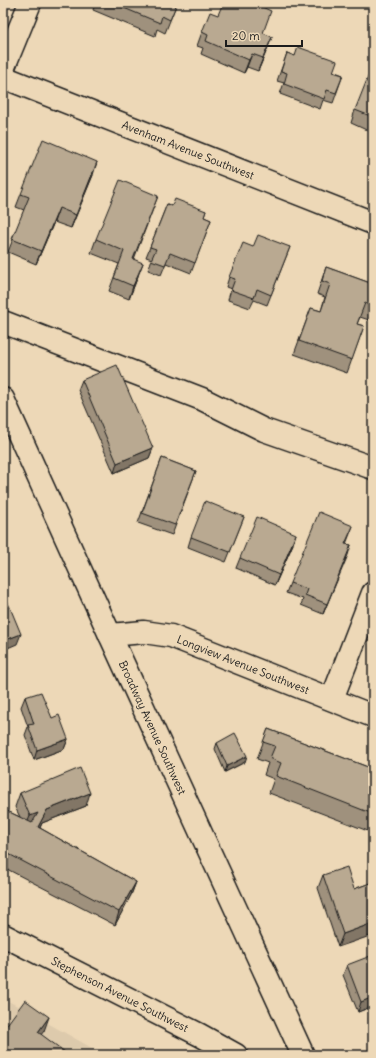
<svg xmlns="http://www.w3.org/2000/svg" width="376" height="1058" viewBox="0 0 376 1058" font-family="Delius,sans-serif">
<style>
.built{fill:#ddcaac}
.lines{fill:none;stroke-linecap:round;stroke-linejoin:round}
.minor-casing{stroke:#1c1c1c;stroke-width:25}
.minor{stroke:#edd8b7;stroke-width:22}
.wall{fill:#9f917d;stroke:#1c1c1c}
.shaded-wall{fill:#827666;stroke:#1c1c1c}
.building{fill:#b9a991;stroke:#1c1c1c}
.labels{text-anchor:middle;stroke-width:3;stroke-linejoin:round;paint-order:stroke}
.street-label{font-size:11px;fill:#1c1c1c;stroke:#edd8b7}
</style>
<rect width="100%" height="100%" fill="#edd8b7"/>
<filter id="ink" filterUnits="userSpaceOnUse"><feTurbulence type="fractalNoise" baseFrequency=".025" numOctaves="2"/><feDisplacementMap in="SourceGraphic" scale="8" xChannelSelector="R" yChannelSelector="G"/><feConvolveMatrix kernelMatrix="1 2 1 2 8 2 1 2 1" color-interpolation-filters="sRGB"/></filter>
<g filter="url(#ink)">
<path class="built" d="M3,998L99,1052L104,1055H3Z"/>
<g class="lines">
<defs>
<g id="minor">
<path d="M3,69L30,3"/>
<path id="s1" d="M3,77L373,223"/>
<path d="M3,322L202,399L264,430L373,468"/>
<path id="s2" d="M3,399L110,635L303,1055"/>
<path id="s3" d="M110,635L144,632L171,636L373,716"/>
<path d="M332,699L373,593"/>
<path id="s4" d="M3,935L200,1035L236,1055"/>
</g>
</defs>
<use href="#minor" class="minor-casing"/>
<use href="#minor" class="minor"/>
</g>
<path class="wall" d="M95,3H177L165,33L157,29L155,36L93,10Z
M202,32L263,33L272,37L258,71L247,67L244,73L201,54L203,48L197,46Z
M287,53L343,75L333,103L323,100L320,109L280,94L284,83L277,81Z
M373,74V133L351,123L355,110Z
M93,175L71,228L54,222L36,264L8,252L24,210L16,207L21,194Z
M158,196L134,259L138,276L129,299L109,291L119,264L91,253L96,239Z
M167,204L172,206L206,211L204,217L211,220L191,273L166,263L161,275L148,270L152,259L146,257Z
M253,247H290L267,305L254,300L250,308L228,300L231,289L226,287L229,277Z
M326,267L373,284V309L369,320L360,317L357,324L364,326L347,373L294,354L311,308L321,311L325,297L317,294Z
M82,380L153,448L149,458L114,473L78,390Z
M162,458L196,471L172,535L138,523Z
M244,517L226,562L188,547L191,537Z
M353,526L346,544L351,545L323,614L301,605L303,599L286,593L290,583Z
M293,544L275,585L236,568L240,558Z
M25,697L52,718L68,739L64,749L34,760L25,735L28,727L21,707Z
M268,729L373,769V833L269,793L274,779L264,775L268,763L257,759Z
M217,743L245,762L225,772L215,749Z
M20,793L86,806L42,823L40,828L136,882L131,895L115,925L3,867V809L20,817L15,807Z
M323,875L354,889L373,882L338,947L318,888Z
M347,965L373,1006L358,1012L343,975Z
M373,1009V1030L369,1019Z"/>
<path class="shaded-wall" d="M272,37L267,50L258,71L263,58Z
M252,54L247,67L244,73L249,60Z
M97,162L93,175L71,228L76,215Z
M59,208L54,222L36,264L41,251Z
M143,263L138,276L129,299L133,286Z
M153,448L149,458L114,473L117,463Z
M296,534L293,544L275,585L279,575Z
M351,545L348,555L323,614L327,604Z
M21,634L17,644L3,650V641Z
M68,739L64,749L34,760L37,750Z
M247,756L245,762L225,772L227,766Z
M90,793L86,806L42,823L34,840L38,827L47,810Z
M38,813L33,826L25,829L30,816Z
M136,882L131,895L115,925L119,912Z
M373,923V935L338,947L343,934Z
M373,997V1006L358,1012L361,1002Z
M49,1017L44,1031L33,1045L38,1032Z"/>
<path class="building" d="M112,3H177L170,20L162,16L160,23Z
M223,3H253L271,11L263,33L272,37L263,58L252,54L249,60L206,41L208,35L202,32L210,12L218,15Z
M298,47L337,61L333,72L343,75L336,93L327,90L324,99L284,84L287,73L281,71L287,53L295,56Z
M370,72L373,74V117L355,110Z
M43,139L97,162L76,215L59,208L41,251L12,239L29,197L21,194Z
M120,180L158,196L133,259L143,263L133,286L114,278L124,251L96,239Z
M175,199L206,211L204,217L211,220L195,263L170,253L165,265L151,260L156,249L150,247L167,204L172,206Z
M258,235L290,247L271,295L257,289L254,298L231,290L235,279L229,277L243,243L253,247Z
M326,267L373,284V307L365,303L357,324L364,326L352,360L299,341L311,308L321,311L330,284L322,281Z
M117,365L153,448L117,463L82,380Z
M162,458L196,471L175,525L142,513Z
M205,501L244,517L230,552L191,537Z
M319,512L353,526L345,544L351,545L327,604L305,595L307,589L290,583Z
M257,517L296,534L279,575L240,558Z
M3,593H4L21,634L3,641Z
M41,692L52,718L59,715L68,739L37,750L28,725L34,724L25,697Z
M268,729L373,769V814L276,776L281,763L270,758L275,746L263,742Z
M235,733L247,756L227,766L217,743Z
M80,768L90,793L47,810L38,827L136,882L119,912L3,851V809L32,823L38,813L30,816L20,793Z
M347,867L354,889L373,882V923L343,934L323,875Z
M373,955V997L361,1002L347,965Z
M25,1000L49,1017L38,1032L69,1055H3V1030Z"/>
</g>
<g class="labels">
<g class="street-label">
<text dy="4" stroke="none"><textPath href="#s1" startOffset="199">Avenham Avenue Southwest</textPath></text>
<text dy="4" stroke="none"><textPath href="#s3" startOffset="139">Longview Avenue Southwest</textPath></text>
<text dy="4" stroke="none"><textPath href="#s2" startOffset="361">Broadway Avenue Southwest</textPath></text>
<text dy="4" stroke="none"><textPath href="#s4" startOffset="131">Stephenson Avenue Southwest</textPath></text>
</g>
</g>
<rect width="376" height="1058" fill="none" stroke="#edd8b7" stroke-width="16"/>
<rect x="8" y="8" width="360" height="1042" fill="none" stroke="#1c1c1c" stroke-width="1.5" filter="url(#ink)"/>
<path d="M226 40v6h76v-6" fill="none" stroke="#1c1c1c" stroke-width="2"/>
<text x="232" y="40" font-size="12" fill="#1c1c1c" stroke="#edd8b7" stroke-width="3" paint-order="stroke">20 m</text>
</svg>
